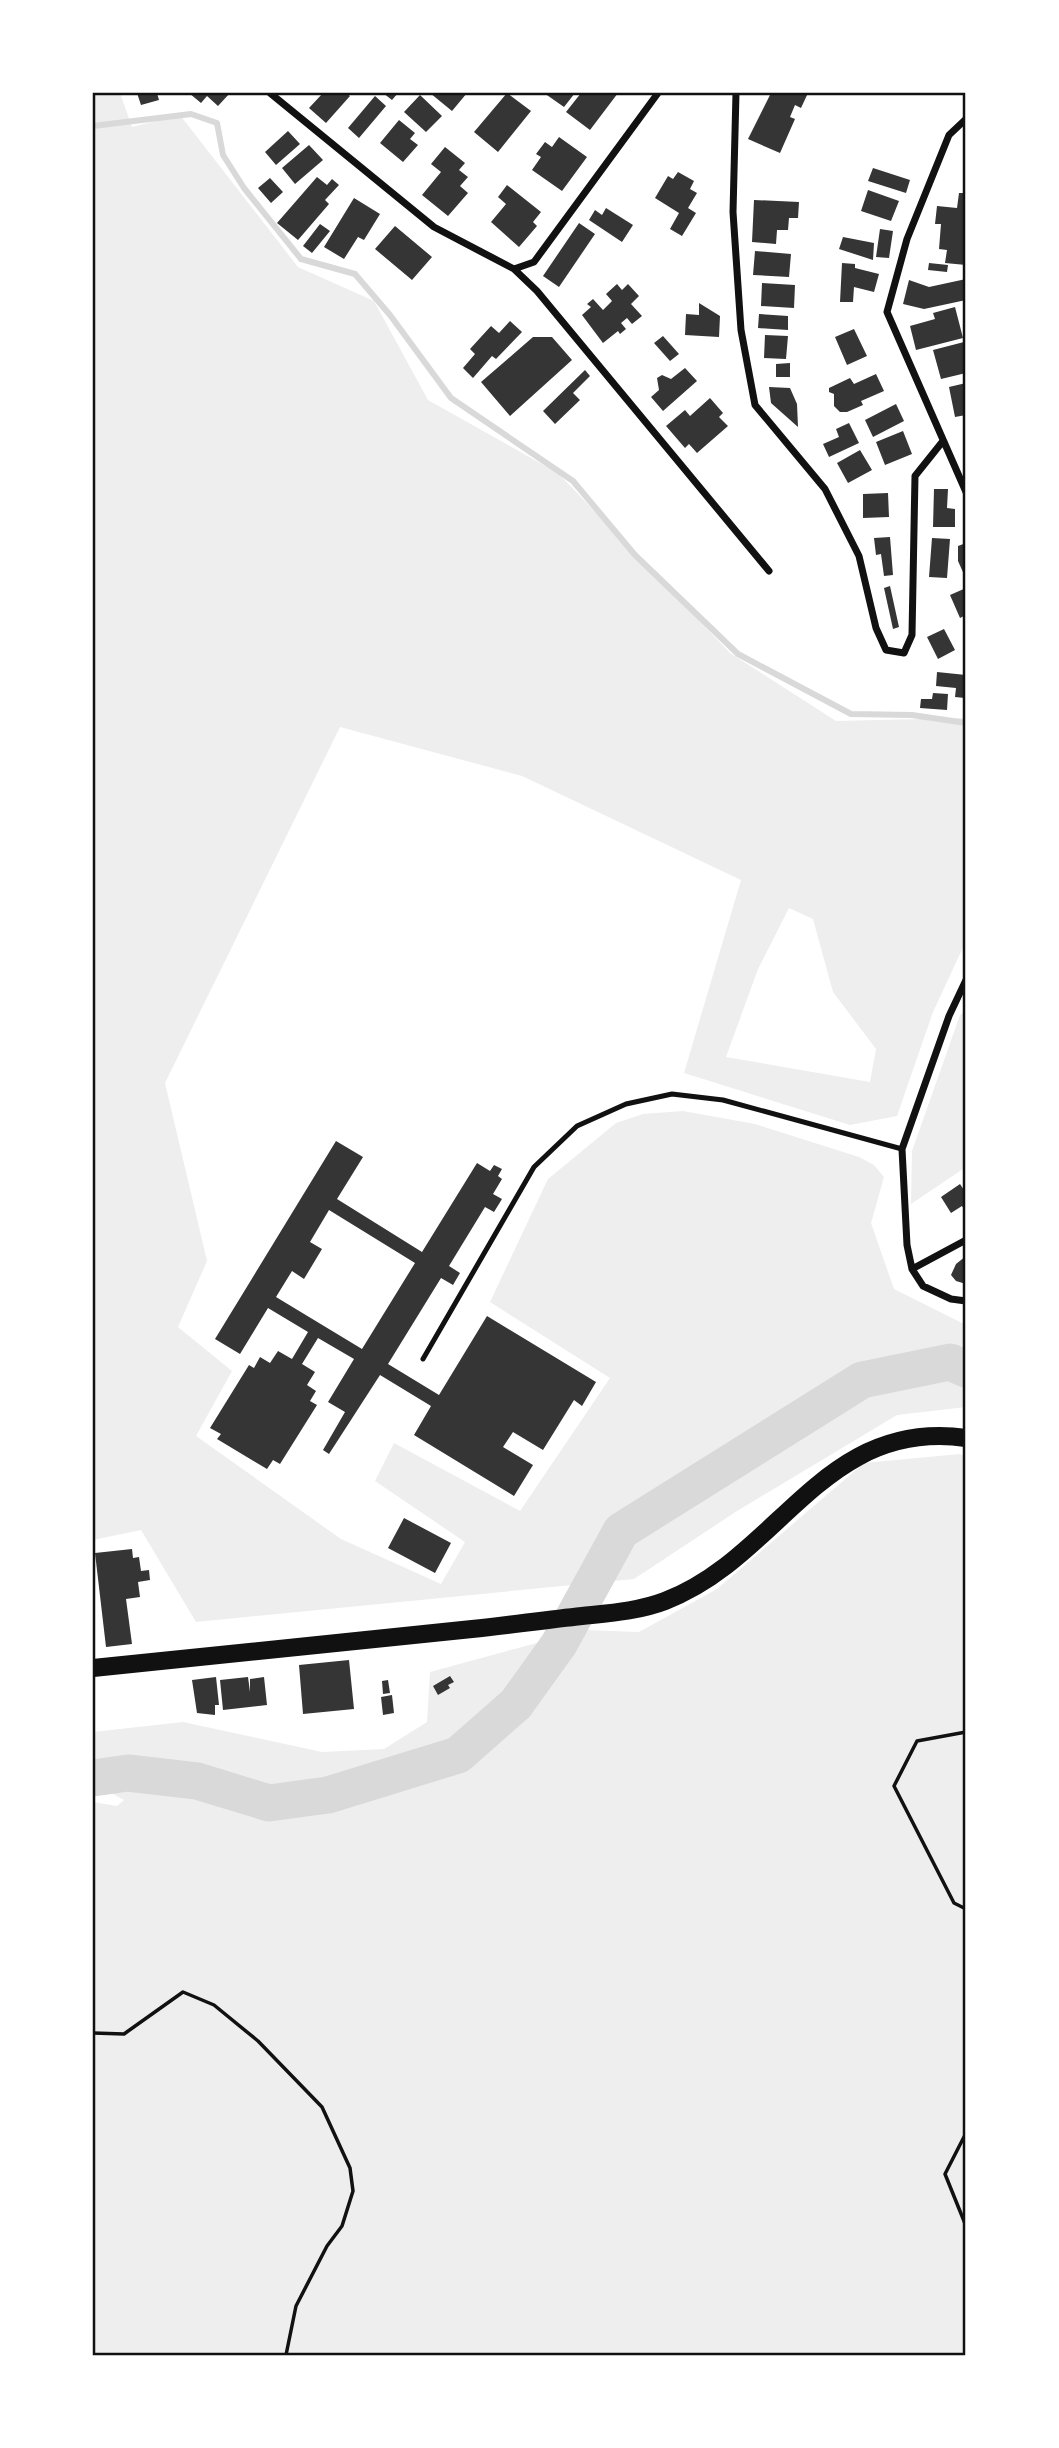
<svg xmlns="http://www.w3.org/2000/svg" width="1059" height="2448" viewBox="0 0 1059 2448" font-family="Lato,sans-serif">
<style>
.green{fill:#eee;fill-rule:evenodd}
.lines{fill:none;stroke-linecap:round;stroke-linejoin:round}
.stream{stroke:#d9d9d9;stroke-width:6}
.river{stroke:#d9d9d9;stroke-width:37}
.building{fill:#353535;fill-rule:evenodd}
.path{stroke:#111;stroke-width:3.5}
.service{stroke:#111;stroke-width:5}
.minor{stroke:#111;stroke-width:7}
.primary{stroke:#111;stroke-width:18}
.neatline{fill:none;stroke:#111;stroke-width:2.5}
</style>
<rect width="100%" height="100%" fill="#fff"/>
<path class="green" d="M93,93H120L132,127L180,115L298,267L374,301L428,400L558,473L730,653L836,721L966,718V941L933,1012L897,1116L850,1125L684,1073L741,880L522,776L340,727L165,1083L207,1261L178,1327L232,1371L196,1436L341,1539L441,1584L465,1542L375,1481L394,1443L520,1511L610,1378L490,1302L548,1179L616,1123L643,1114L683,1111L755,1124L859,1157L874,1165L884,1177L871,1223L894,1289L966,1325V1407L897,1415L737,1511L634,1579L196,1622L141,1530L93,1540ZM789,908L813,919L833,992L876,1049L870,1082L726,1057L758,969Z
M966,1011V1167L911,1204L912,1151L960,1015Z
M960,1454L966,1457V2355H93V1802L117,1806L124,1800L93,1783V1732L183,1722L322,1752L384,1749L427,1722L430,1672L585,1630L639,1632L717,1589L864,1463Z"/>
<g class="lines">
<path class="stream" d="M93,126L191,114L217,123L223,155L244,188L301,259L355,274L390,315L451,398L573,481L635,555L738,654L851,714L912,715L966,723"/>
<path class="river" d="M93,1778L128,1773L197,1781L269,1803L328,1795L458,1755L516,1704L559,1644L621,1531L862,1380L950,1362L966,1369"/>
</g>
<path class="building" d="M137,93H157L159,100L141,105Z
M189,93H230L218,106L207,96L201,103Z
M323,93H346L350,96L326,123L309,108Z
M383,93H398L392,100Z
M430,93H467L452,111Z
M507,93L531,111L498,152L474,132Z
M544,93H575L564,107Z
M581,93H618L590,130L566,112Z
M771,93H808L801,108L795,105L790,117L795,119L780,153L748,139Z
M420,95L442,116L426,132L404,112Z
M375,96L386,106L359,138L348,128Z
M399,120L415,133L410,139L418,145L403,162L380,143Z
M288,131L300,144L276,165L265,152Z
M559,137L587,157L562,191L532,170L541,157L536,154L545,142L552,147Z
M309,145L323,160L295,184L282,168Z
M445,147L465,163L459,170L468,177L460,186L468,193L448,216L422,195L441,172L431,164Z
M873,168L910,180L906,193L868,181Z
M678,172L694,181L690,189L697,193L688,208L696,213L682,236L670,229L679,213L655,198L668,176L673,179Z
M317,177L327,185L332,179L339,185L325,200L329,204L298,240L277,223Z
M270,178L283,192L271,203L258,188Z
M507,185L541,212L533,222L537,226L519,247L491,222L506,204L498,197Z
M868,190L899,201L891,221L861,211Z
M959,193H966V265L945,263L947,250L939,249L941,224H935L937,206L957,208Z
M354,198L380,214L364,240L358,237L344,259L324,247Z
M754,200L799,202L798,218H789L788,230H777L776,244L752,242Z
M606,208L633,225L622,242L589,220L595,210L602,215Z
M579,223L595,234L559,287L543,276Z
M320,224L330,231L312,253L303,246Z
M395,226L432,257L412,280L375,249Z
M880,229L893,231L889,258L876,257Z
M843,237L874,243L873,260L839,249Z
M755,251L791,254L789,277L753,275Z
M842,263L855,264V268L879,274L874,292L854,287L853,302H840Z
M929,263L948,265L947,272L928,270Z
M966,279V300L924,309L903,304L909,280L929,287Z
M762,283L795,285L794,308L761,306Z
M617,284L622,290L628,284L639,296L631,304L642,316L632,324L627,318L621,323L626,329L620,334L618,331L603,343L582,315L591,307L587,304L593,299L603,310L612,301L606,294Z
M699,303L720,316L719,337L685,335L686,314L699,315Z
M955,307L963,338L916,350L910,326L935,319L933,313Z
M759,314L788,316V330L758,328Z
M510,321L522,332L496,359L492,356L473,378L463,368L475,354L470,349L491,326L499,333Z
M854,329L867,356L847,365L835,337Z
M765,335L788,336L786,359L764,358Z
M663,336L679,354L670,361L654,343Z
M533,337H552L572,360L510,416L481,382Z
M964,342L966,373L941,379L933,350Z
M790,363V377H776V364Z
M685,368L697,381L663,411L651,397L659,390L657,378L662,375L671,379Z
M585,370L590,376L573,393L580,400L555,424L543,411Z
M876,374L884,391L861,401L863,405L847,412H840L834,406V394L829,392V388L850,378L854,384Z
M966,383V415L955,417L949,387Z
M769,387L790,388L797,404L798,427L771,403Z
M710,398L723,413L719,417L728,426L697,453L689,444L685,448L666,426L685,410L690,416Z
M896,404L904,421L873,437L865,420Z
M849,423L859,443L829,457L823,444L839,437L836,429Z
M903,431L912,454L885,465L876,442Z
M860,450L872,470L848,483L837,463Z
M934,489H948L947,508L955,509V527H933Z
M888,493L889,517L863,518V494Z
M890,537L893,575L884,576L881,554L876,555L874,538Z
M932,538L950,539L947,578L929,577Z
M966,543V579L958,561V546Z
M890,586L899,627L893,629L884,588Z
M966,588V615L960,618L950,595Z
M944,629L955,650L938,659L927,637Z
M937,672L966,675L965,698L955,697L956,688L936,686Z
M933,693L948,694L947,710L920,708L921,699H932Z
M336,1141L363,1157L337,1199L422,1252L477,1163L490,1171L494,1165L502,1169L498,1176L502,1179L493,1194L502,1199L494,1212L485,1207L449,1266L460,1273L453,1285L441,1278L388,1364L439,1395L487,1316L596,1382L582,1406L574,1400L543,1450L513,1432L503,1447L533,1465L514,1496L414,1435L431,1406L380,1375L329,1454L323,1450L345,1412L328,1402L354,1359L318,1338L302,1364L315,1372L307,1385L316,1391L310,1401L317,1405L280,1464L273,1460L267,1469L217,1439L221,1434L210,1428L249,1365L254,1368L260,1357L270,1363L278,1351L292,1359L308,1332L268,1308L240,1354L215,1339ZM329,1210L415,1263L362,1349L276,1297L292,1271L304,1279L322,1249L310,1242Z
M960,1184L966,1193V1212L962,1206L951,1213L941,1197Z
M966,1256V1284L956,1281L951,1275L956,1264Z
M404,1518L451,1543L435,1573L388,1548Z
M132,1549L133,1558L139,1557L141,1571L149,1570L150,1580L138,1582L140,1597L126,1599L132,1644L106,1647L95,1553Z
M349,1660L354,1709L303,1714L299,1665Z
M450,1676L454,1682L448,1685L450,1688L438,1695L433,1686Z
M216,1677L219,1705H215V1715L197,1713L192,1680Z
M248,1677L250,1692V1679L264,1677L267,1705L223,1710L220,1680Z
M388,1680L390,1693L383,1694L382,1681Z
M392,1695L394,1713L383,1715L381,1697Z"/>
<g class="lines">
<path class="path" d="M966,1732L917,1741L894,1786L954,1903L966,1909
M93,2033L124,2034L183,1992L214,2005L258,2041L322,2107L350,2168L353,2191L342,2226L327,2246L296,2306L286,2355
M966,2133L945,2174L966,2226"/>
<path class="service" d="M423,1359L534,1167L577,1126L626,1104L672,1094L723,1100L902,1149"/>
<path class="minor" d="M270,93L434,227L514,269L534,262L658,93
M736,93L733,212L741,330L755,405L825,489L859,556L876,628L886,650L904,653L912,635L915,476L943,441
M966,119L949,135L907,239L887,312L966,492
M514,269L537,291L769,571
M966,980L949,1016L902,1149L907,1245L912,1269L923,1286L951,1299L966,1301
M912,1269L966,1240"/>
<path class="primary" d="M93,1668C219,1655 345,1642 472,1629C509,1625 545,1620 582,1616C610,1613 639,1611 665,1601C780,1557 823,1418 966,1438"/>
</g>
<rect width="1059" height="2448" fill="none" stroke="#ffffff" stroke-width="189"/>
<rect x="94" y="94" width="870" height="2260" class="neatline"/>
</svg>
